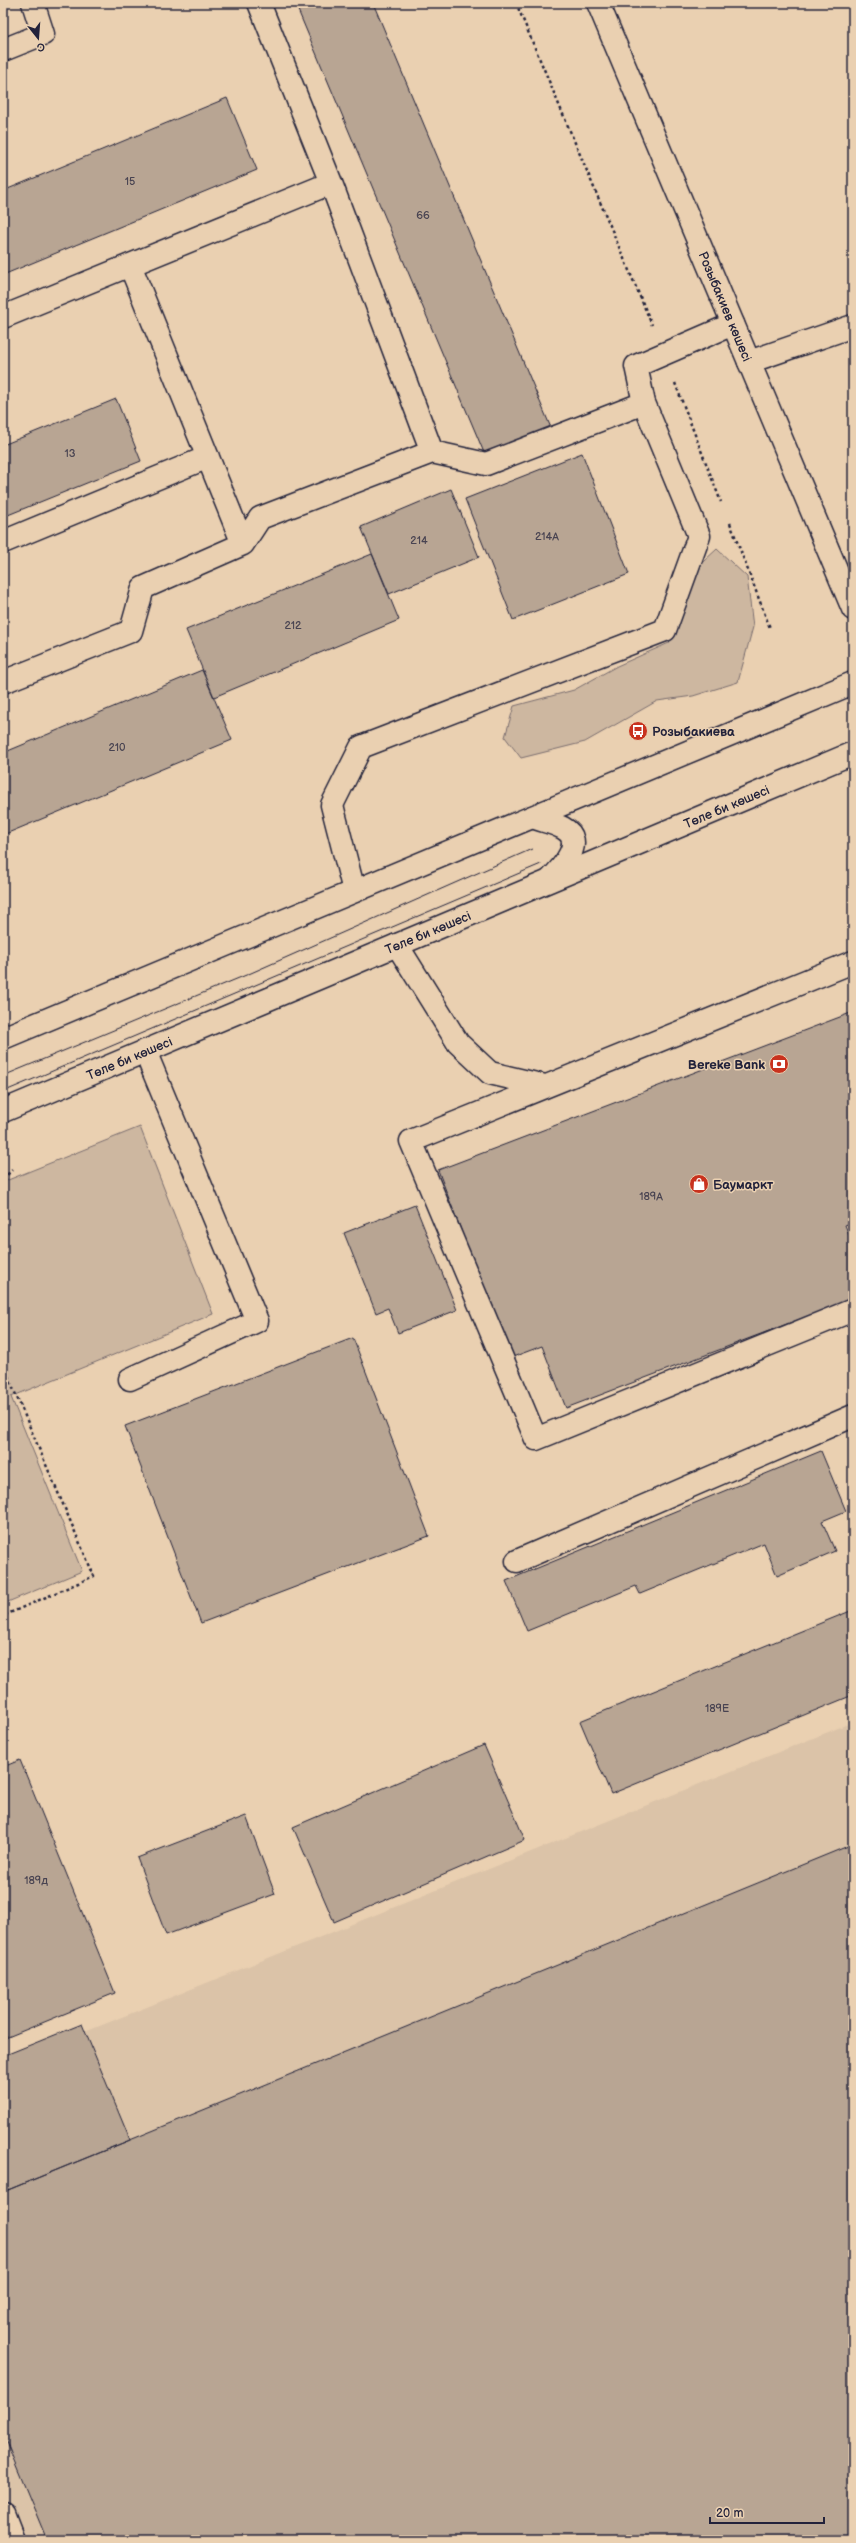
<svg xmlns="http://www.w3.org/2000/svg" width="856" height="2543" viewBox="0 0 856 2543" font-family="'Balsamiq Sans',sans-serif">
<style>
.built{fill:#dbc3a8}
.green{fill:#cdb7a0;stroke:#786c6e}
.building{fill:#b8a593;stroke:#22223b}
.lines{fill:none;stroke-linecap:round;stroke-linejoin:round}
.minor-casing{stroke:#22223b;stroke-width:25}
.major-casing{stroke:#22223b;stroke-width:25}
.path{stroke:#22223b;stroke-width:2.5;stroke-dasharray:3 3;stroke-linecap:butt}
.minor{stroke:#ead0b1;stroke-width:22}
.major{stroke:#ead0b1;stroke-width:22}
.tram{stroke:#22223b;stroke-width:1}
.labels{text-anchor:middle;stroke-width:3;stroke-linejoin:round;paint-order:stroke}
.number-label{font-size:11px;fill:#484351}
.street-label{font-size:13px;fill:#22223b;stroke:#ead0b1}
.poi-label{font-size:13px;font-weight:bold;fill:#22223b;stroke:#ead0b1;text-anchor:start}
</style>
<rect width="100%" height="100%" fill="#ead0b1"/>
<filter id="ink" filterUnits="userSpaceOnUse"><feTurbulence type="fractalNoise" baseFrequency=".025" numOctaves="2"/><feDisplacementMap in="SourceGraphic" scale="8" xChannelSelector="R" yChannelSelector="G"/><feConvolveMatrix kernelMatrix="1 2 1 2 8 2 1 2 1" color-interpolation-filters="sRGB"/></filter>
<g filter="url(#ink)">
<path class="built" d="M853,1722V2540H3V2065Z"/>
<path class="green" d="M717,549L747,577L753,627L738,682L693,696L657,701L585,742L521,758L505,737L514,706L574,690L617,666L669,643L692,572Z
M140,1127L213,1314L11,1397L82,1571L3,1604V1182Z"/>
<path class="building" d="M295,3H373L551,428L485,455Z
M227,98L257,170L3,275V191Z
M116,399L141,461L3,517V445Z
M582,453L629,574L513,620L465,499Z
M451,489L479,557L389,594L361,527Z
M372,554L399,620L214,697L186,630Z
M202,670L232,740L3,835V753Z
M853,1012V1222L845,1225L853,1245V1299L566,1408L542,1346L510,1358L438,1170Z
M415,1205L457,1310L398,1333L388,1308L376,1313L344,1233Z
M353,1338L429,1536L201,1623L125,1426Z
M821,1451L846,1511L822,1521L835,1551L777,1576L764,1543L640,1594L636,1586L527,1631L506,1581Z
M853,1610V1695L611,1794L580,1721Z
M484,1745L525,1840L334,1922L293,1827Z
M20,1760L115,1993L3,2039V1767Z
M246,1816L275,1894L166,1935L137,1858Z
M853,1844V2540H47L3,2434V2192Z
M82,2024L130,2140L3,2192V2056Z"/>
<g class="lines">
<defs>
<path id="minor" d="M259,3L331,183L432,452
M3,50L43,34L33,3
M130,265L243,544
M3,317L331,183
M749,362L853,326
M3,542L208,457
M3,682L131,631L143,588L243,544L260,518L432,452L486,464L644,403
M354,891L332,805L361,747L665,630L699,536L644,403L636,366L733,324
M397,945L458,1043L490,1073L545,1086
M853,962L411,1141L536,1439L853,1310
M130,1379L257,1321L145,1051
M517,1561L853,1416
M3,2514L13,2540"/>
<g id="major">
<path id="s1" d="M598,3L853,609"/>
<path d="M533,817C542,821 554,823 563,828C587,841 562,868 550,880"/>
<path d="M3,1038L853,683"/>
<path id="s2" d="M3,1111L853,753"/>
</g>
</defs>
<use href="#minor" class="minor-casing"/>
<use href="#major" class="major-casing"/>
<path class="path" d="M516,3L652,325
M675,383L721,502
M730,523L770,628
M3,1179L12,1170
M3,1365L94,1576L3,1616"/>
<use href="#minor" class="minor"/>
<use href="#major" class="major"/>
<path class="tram" d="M3,1076L251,973L532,849
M3,1092L541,864"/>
</g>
</g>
<defs>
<symbol id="bus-disc" viewBox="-11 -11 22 22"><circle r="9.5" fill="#c8321e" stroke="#ead0b1"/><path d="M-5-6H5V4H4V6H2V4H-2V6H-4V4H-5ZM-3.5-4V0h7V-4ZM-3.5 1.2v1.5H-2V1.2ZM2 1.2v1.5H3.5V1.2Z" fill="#fff"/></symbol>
<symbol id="bank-disc" viewBox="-11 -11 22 22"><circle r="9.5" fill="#c8321e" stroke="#ead0b1"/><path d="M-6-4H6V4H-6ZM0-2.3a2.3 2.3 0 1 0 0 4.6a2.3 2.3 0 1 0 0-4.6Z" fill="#fff"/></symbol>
<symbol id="shop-disc" viewBox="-11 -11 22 22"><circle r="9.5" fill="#c8321e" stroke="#ead0b1"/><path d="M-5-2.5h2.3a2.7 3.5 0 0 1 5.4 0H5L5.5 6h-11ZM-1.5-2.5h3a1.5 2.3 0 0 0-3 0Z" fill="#fff"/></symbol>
</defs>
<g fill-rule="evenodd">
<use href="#bus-disc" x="627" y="720" width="22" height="22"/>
<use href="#bank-disc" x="768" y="1053" width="22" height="22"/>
<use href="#shop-disc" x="688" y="1173" width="22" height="22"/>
</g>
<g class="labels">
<g class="number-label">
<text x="130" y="185">15</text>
<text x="423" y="219">66</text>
<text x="70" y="457">13</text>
<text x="547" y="540">214А</text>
<text x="419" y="544">214</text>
<text x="293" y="629">212</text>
<text x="117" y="751">210</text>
<text x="651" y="1200">189А</text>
<text x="717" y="1712">189Е</text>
<text x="36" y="1884">189д</text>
</g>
<g class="street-label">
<text dy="5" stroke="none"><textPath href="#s1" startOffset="329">Розыбакиев көшесі</textPath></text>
<text dy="5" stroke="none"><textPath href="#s2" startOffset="785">Төле би көшесі</textPath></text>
<text dy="5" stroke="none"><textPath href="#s2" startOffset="461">Төле би көшесі</textPath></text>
<text dy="5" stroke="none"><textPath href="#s2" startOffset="137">Төле би көшесі</textPath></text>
</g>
<g class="poi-label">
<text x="652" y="736">Розыбакиева</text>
<text x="765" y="1069" text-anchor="end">Bereke Bank</text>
<text x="713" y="1189">Баумаркт</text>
</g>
</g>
<rect width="856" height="2543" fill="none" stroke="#ead0b1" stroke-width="16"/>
<rect x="8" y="8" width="840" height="2527" fill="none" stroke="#22223b" stroke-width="1.5" filter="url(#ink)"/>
<g transform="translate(38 38) rotate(163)" stroke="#ead0b1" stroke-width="3" paint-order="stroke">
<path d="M0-3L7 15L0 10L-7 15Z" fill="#22223b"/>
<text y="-6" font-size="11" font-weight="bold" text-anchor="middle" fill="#22223b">С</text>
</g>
<path d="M710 2517v6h114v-6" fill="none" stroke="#22223b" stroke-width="2"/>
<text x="716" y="2517" font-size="12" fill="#22223b" stroke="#ead0b1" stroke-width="3" paint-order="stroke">20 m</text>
</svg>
